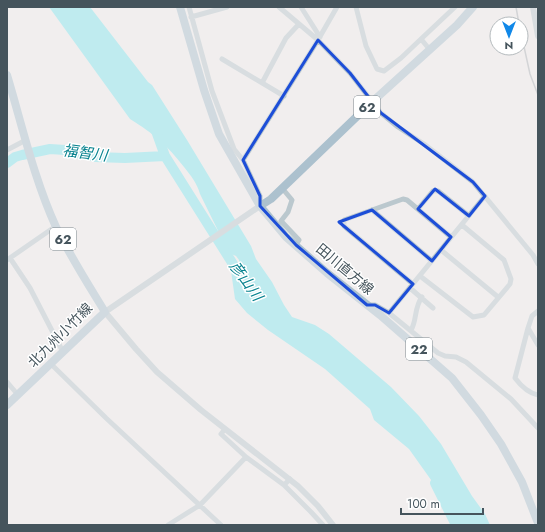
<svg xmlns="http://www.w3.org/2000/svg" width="545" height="532" viewBox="0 0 545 532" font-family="Jost,'Noto Sans JP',sans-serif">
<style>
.water{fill:#84e6f0}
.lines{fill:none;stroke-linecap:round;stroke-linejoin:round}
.river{stroke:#84e6f0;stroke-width:10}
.minor{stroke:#bbc8ce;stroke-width:5}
.tertiary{stroke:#bbc8ce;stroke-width:6}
.primary{stroke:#acc1ce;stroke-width:8}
.rail{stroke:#b0b4b9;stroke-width:1.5}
.marked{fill:none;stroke:#1d4ed8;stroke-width:3;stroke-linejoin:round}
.labels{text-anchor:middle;stroke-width:3;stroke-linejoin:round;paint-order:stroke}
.shield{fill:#fff;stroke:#7d878d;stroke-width:1}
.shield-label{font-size:13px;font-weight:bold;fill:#45545c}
.street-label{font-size:14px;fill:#45545c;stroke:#fff}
.water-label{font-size:15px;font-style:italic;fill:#08838f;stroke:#fff}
</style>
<rect width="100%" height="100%" fill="#f1eeee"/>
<path class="water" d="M49,7H90L148,82L152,85L187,140L251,246L256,259L272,282L284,305L292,317L315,325L329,334L391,387L419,416L441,444L472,496L485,514L490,525H458L456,515L409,449L374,420L370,409L325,369L268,330L247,313L235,299L231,271L239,267V260L236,256L229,253L200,194C197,183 191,176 184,167C167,145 154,134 130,119Z"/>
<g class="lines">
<path class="river" d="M155,128L165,156L243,280
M7,163L15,157L22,155L50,149L65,150L95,157L125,158L165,156
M435,483L456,525"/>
<path class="minor" d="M189,7L212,91L234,149L243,160L260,196V203
M279,7L318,40L350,73L381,113L398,127L424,144L473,182L533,255L538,264
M301,7L320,37
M356,7L366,46L377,69L384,71L401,58L421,39
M191,17L227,7
M430,50L421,39L455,7
M222,59L284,96
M262,83L286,38L299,24
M7,150L26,140
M243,160L318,40L337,7
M282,188L292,200L288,212L281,221L299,240L296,245
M418,209L433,191H438L469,216
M372,210L432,261
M441,250L498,297
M10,258L30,288L63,352
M7,260L56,226
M420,276L473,317L484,315L510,284L511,279L504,260L462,225
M413,284L344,226V220L403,199L407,200L451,237
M410,288L433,308
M368,305H375L389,313L438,353L445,356L456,357L466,362L511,399L538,428
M538,311L532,316L528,328L538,345
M389,313L485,196
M528,328L515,378C521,386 528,393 538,395
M411,330C417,321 414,307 422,297
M51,364L106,418L221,525
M7,382L18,395
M225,429L221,434L246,457
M284,485L311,512L323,525
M168,525L200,505L246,457L284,485L290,479"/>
<path class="tertiary" d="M533,7L538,36
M260,206L105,312L136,349L157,372L201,410L298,486L318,506L333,525"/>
<path class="primary" d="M180,7L204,90L219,134L260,206L286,237L327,273L380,315L452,378L481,415L501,444L522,482L538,523
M7,75C22,125 34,179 56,227C70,256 88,284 105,312L7,405
M260,206L271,199L372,102L457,25L473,7"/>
<path class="rail" d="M516,7L519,24
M521,33L530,74L538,95"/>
</g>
<path d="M0 0H545V532H0ZM318,40L350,73L381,113L473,182L485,196L469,216L435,189L418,209L451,237L432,261L372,210L339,222L413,284L389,313L375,305H367L296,245L260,206V196L243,160Z" fill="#f1eeee" fill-opacity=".55" fill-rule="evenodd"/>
<path class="marked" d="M318,40L350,73L381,113L473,182L485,196L469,216L435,189L418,209L451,237L432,261L372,210L339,222L413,284L389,313L375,305H367L296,245L260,206V196L243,160Z"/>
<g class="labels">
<g class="shield">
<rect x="354" y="96" width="26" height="22" rx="3"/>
<rect x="50" y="228" width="26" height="22" rx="3"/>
<rect x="406" y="338" width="26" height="22" rx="3"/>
</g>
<g class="shield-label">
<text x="367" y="112">62</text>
<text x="63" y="244">62</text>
<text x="419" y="354">22</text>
</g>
<g class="street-label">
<text transform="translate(345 269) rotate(40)" y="5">田川直方線</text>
<text transform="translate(60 335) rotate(-45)" y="5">北九州小竹線</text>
</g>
<g class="water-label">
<text transform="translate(85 153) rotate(7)" y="5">福智川</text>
<text transform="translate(246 281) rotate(54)" y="5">彦山川</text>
</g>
</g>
<rect width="545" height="532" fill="none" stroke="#45545c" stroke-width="16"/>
<g transform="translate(509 36) rotate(180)"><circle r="19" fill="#ffffff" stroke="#b5bbbe"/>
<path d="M0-3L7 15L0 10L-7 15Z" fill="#1188e8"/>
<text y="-6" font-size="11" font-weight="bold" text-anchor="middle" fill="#45545c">N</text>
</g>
<path d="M401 508v6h82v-6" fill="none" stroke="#45545c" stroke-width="2"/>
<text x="407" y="508" font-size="12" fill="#45545c" stroke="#ffffff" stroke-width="3" paint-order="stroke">100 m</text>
</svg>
